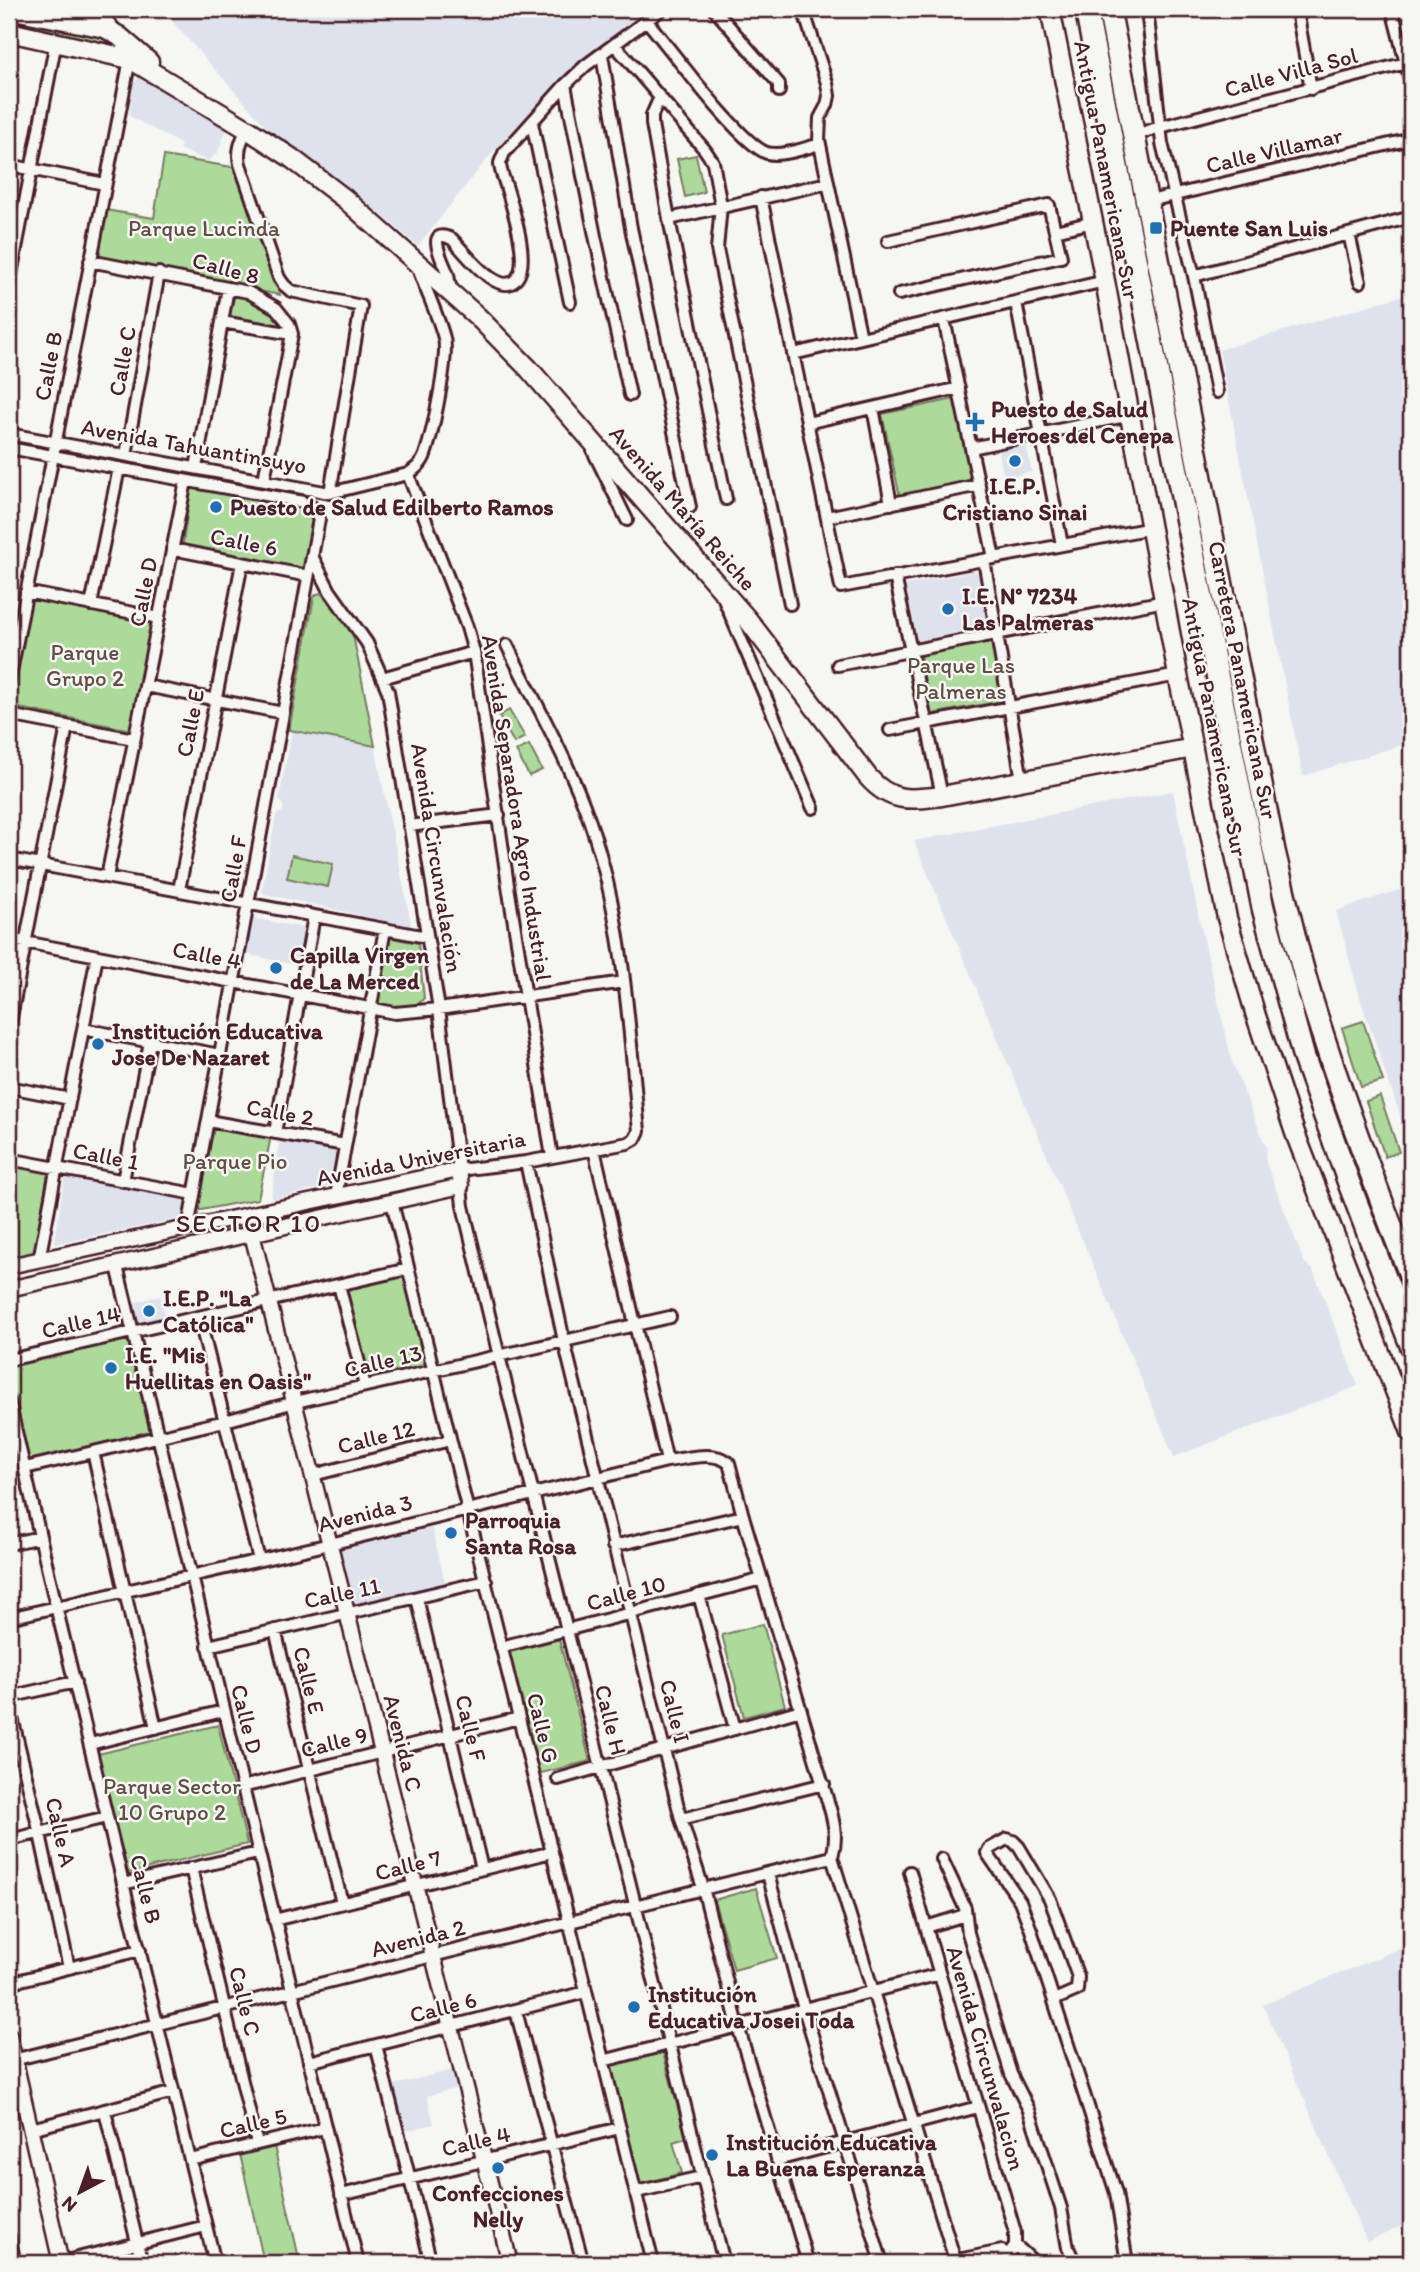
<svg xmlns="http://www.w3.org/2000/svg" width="1420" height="2272" viewBox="0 0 1420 2272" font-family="Itim,sans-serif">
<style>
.built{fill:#dee2ed}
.green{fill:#abda9a;stroke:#7a7c62;stroke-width:2}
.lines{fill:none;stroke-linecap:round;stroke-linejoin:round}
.minor-casing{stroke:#4a1f2b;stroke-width:16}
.tertiary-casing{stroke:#4a1f2b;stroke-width:19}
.primary-casing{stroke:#4a1f2b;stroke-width:23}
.motorway-casing{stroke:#4a1f2b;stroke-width:26}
.minor{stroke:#f6f6f2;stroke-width:10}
.tertiary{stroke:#f6f6f2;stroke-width:14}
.primary{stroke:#f6f6f2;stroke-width:18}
.motorway{stroke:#f6f6f2;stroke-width:21}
.poi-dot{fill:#1f6fb2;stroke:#f6f6f2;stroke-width:2.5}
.labels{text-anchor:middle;stroke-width:5;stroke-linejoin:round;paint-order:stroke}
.street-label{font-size:23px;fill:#4a1f2b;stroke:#f6f6f2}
.park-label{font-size:23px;fill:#624e47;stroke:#f6f6f2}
.poi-label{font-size:23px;font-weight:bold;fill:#4a1f2b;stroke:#f6f6f2;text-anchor:start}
.quarter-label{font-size:26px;letter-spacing:2px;fill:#4a1f2b;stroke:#f6f6f2}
</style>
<rect width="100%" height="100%" fill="#f6f6f2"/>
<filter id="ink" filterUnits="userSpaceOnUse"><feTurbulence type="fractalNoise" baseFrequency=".0143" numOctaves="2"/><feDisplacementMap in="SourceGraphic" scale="14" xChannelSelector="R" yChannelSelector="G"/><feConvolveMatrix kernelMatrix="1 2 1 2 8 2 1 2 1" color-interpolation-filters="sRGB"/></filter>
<g filter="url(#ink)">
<path class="built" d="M161,9H646L563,75L487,159L418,246L344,183L270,131Z
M141,76L227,129L217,154L208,161L179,149L181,144L129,116L133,83Z
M1411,293V742L1303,776L1219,350Z
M1026,444L1032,472L1004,478L998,450Z
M975,571L979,575L989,627L918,642L906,585Z
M292,731L375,747L411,923L409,926L265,894L262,891L276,815L283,811V805L279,799Z
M1173,791L1199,918L1232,1062L1267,1149L1265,1160L1304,1262L1313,1270L1358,1386L1174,1457L914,841Z
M1411,886V1147L1361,1001L1336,911Z
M253,918L308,929L300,966L246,954Z
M280,1140L337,1152L332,1185L271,1199Z
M65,1176L187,1199L180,1219L54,1244Z
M160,1296L166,1318L138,1325L132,1303Z
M432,1528L445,1583L353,1604L340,1549Z
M1411,1944V2222L1367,2242L1263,2005Z
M453,2070L458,2088L427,2096L434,2124L405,2131L393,2085Z"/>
<path class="green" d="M9,16L104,35L130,51L9,27Z
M696,155L704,192L685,197L677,159Z
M164,156L238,168L280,295L96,259L105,210L154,218Z
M235,294C255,297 272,310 282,327L229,318Z
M955,399L972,482L900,497L882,414Z
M191,488L298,504C306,508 312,511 314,520L305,572L186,548L183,543Z
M321,593L352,630L375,746L289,730L314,597L317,594Z
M28,599L151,622L131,730L9,706Z
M992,642L1002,701L931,714L920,655Z
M509,710L525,737L514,743L499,716Z
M529,745L542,770L529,776L516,751Z
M292,855L333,864L328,887L287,878Z
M386,937L418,943L424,998L418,1005L386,1007L376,1001Z
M1363,1021L1383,1081L1361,1087L1342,1028Z
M1380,1096L1399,1152L1385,1157L1366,1101Z
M210,1125L271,1136L258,1199L196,1211Z
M9,1165L48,1173L34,1254L9,1262Z
M404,1275L425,1366L368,1379L346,1289Z
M129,1337L152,1432L24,1461L9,1391V1364Z
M763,1624L785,1706L744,1717L722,1635Z
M559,1639L590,1761L537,1774L507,1652Z
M218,1725L247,1844L128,1873L98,1754Z
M756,1888L777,1958L734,1970L714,1900Z
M662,2049L686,2138L673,2142L682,2173L640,2184L609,2063Z
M274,2146L300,2263H264L240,2154Z"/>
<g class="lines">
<defs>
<path id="minor" d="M98,9L116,31
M714,9L779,84V91
M803,9L827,83L829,96L827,105L820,118L819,140L861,338
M1147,9L1162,143L1194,276L1217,392
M1392,9L1411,83
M1297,11L1311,89
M647,21C669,47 741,145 767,153C782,157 805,148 820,144
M615,45L705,150L713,162L721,206L717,249L790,604
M602,55L631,228L690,507
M565,85L595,236L630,395
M660,97L652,115V124L669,219L726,499
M532,123L570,302
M247,129C241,141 237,151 240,164L279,278L284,285L291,291L361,306L330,493
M1133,136L1160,127L1406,63
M9,165L105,184
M761,197L841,587L1152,528
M1145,202L1411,139
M669,219L828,183
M1055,231L1093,222
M1349,234L1360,282
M888,241L1049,205L1061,257L899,294
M90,261L248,292L276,308L289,324L292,334L264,480
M1194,276L1411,217
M9,285L56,41
M451,292C450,286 449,280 448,275C446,267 422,225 452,239C464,251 500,301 517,278C530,261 513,209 507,189C505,181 500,172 500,163C501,160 503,156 504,153L565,85L585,66L662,9
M1016,302L1062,545
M944,319L994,558
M222,322L292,334
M793,354L1105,281
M873,408L891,504
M807,423L959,388
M9,434L330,493L408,474C415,469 422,464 425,455C432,435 449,358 444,338C438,315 426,291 418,268
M9,448L303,502L312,507L319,519L188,1228
M971,448L1130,415
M593,451L627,520
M126,455L159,273
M196,468L228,288
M408,474L467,627L474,652L509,892L552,1157
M827,517L979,485
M172,549L308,576
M312,556L330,591L367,643L388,691L439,1009L459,1170L526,1162L628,1143L635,1139L639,1131C629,1029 624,920 590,822C569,761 535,703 507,645
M984,560L1022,780
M895,576L942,796
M26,592L159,618
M725,602L813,808
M91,605L119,468
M838,665L1165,601
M382,678L474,652
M9,682L130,59
M146,686L283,713
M9,715L134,739
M890,730L1178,675
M409,826L499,815
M9,859L427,937
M107,877L186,481
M179,890L242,563
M9,939L395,1013L439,1009L624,982
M9,1028L67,726
M83,1029L220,1055
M9,1087L70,1099
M208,1121L345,1145
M275,1133L314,916
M594,1149L667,1461
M9,1159L194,1194
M526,1162L564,1341L681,1819L703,1888L738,2026L808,2263
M123,1181L150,1042
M461,1186L463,1206L499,1356L724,2263
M336,1196L385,929
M392,1202L653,2263
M39,1260L97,956
M117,1266L358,2263
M339,1285L365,1386
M199,1317L259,1560
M9,1360L408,1269
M9,1401L56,1606L215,2263
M93,1452L156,1728
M25,1468L225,1421L295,1402L670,1317
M313,1475L450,1440
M9,1544L40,1537
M613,1546L743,1516
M699,1595L735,1729
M417,1598L482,1869
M9,1618L330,1544L667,1461C686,1459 713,1450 729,1463L743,1516L831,1812C835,1828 837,1840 832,1857L955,2260
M275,1630L342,1903
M208,1646L486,1581
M501,1647L762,1579
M9,1697L75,1682
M9,1705L40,1834L69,1968
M90,1744L223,1711
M558,1779L801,1710
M242,1787L519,1718
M681,1819L824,1784
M9,1840L107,1817
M942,1859L965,1908L968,1933L1011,2074L1029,2110L1061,2208L1068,2248L1075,2263
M191,1868L257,2144
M910,1872L1015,2232V2245L1009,2254
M768,1874L804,2009L882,2263
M123,1884L258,1853
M274,1920L552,1852
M926,1927L965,1915
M9,1983L140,1950
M1054,2000L1077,1990L1078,1977L1050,1899L1019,1847L1013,1841L1007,1839L989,1849L987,1853L1020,1901L1031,1930L1116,2193L1127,2263
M516,2011L583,2263
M376,2045L431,2263
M9,2061L832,1857
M603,2061L940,1974
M309,2062L586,1992
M105,2111L142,2263
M31,2129L174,2092
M190,2160L325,2128
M777,2160L978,2107
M636,2192L702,2177
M341,2195L620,2128
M9,2236L15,2263
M1015,2245L1035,2263
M58,2263L206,2226
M943,2263L1002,2251L1009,2254"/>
<path id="tertiary" d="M252,1234L510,2263
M9,1266L459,1170L461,1186L9,1289
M9,2035L61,2263"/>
<path id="primary" d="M9,9L105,28L119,36L149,62
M1050,9L1105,281L1178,675L1227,918L1256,1016L1295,1133L1411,1432
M9,32L130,59L247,129L290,157L345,199L478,317L529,369L748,620L868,777C891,803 910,800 942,796L1193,748"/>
<path id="motorway" d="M1086,9L1263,908L1304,1058L1350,1186L1411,1345
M1109,9L1274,851C1286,901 1297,952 1312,1001C1341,1095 1375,1186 1411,1277"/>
</defs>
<use href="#minor" class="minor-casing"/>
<use href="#tertiary" class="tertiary-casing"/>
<use href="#primary" class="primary-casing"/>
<use href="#motorway" class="motorway-casing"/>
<use href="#minor" class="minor"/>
<use href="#tertiary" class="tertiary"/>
<use href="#primary" class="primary"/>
<use href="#motorway" class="motorway"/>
</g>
</g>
<g class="poi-dot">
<rect x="1149" y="221" width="14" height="14" rx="3.5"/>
<path d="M971.5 411.5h7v7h7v7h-7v7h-7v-7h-7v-7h7z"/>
<circle cx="1015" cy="461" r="7"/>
<circle cx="216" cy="507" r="7"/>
<circle cx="948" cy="609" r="7"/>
<circle cx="276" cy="968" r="7"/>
<circle cx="98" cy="1044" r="7"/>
<circle cx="149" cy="1311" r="7"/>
<circle cx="111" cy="1368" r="7"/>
<circle cx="451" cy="1533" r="7"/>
<circle cx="634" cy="2007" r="7"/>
<circle cx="712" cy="2155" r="7"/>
<circle cx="498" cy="2168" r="7"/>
</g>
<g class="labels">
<g class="street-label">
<text transform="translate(1291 72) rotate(-15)" y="8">Calle Villa Sol</text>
<text transform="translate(1274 150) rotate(-13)" y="8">Calle Villamar</text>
<text transform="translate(1107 170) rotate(79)" y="8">Antigua Panamericana Sur</text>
<text transform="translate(226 268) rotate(15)" y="8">Calle 8</text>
<text transform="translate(122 361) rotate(-80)" y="8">Calle C</text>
<text transform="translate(48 366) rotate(-79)" y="8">Calle B</text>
<text transform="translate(194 446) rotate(10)" y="8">Avenida Tahuantinsuyo</text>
<text transform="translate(683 508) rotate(49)" y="8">Avenida María Reiche</text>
<text transform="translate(244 542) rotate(11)" y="8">Calle 6</text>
<text transform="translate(143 592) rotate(-79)" y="8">Calle D</text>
<text transform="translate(1243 680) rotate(79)" y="8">Carretera Panamericana Sur</text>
<text transform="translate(190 723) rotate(-79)" y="8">Calle E</text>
<text transform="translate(1215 727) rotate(79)" y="8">Antigua Panamericana Sur</text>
<text transform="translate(517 808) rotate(81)" y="8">Avenida Separadora Agro Industrial</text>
<text transform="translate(437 858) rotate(81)" y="8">Avenida Circunvalación</text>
<text transform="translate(233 869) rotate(-80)" y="8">Calle F</text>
<text transform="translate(207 955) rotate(11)" y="8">Calle 4</text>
<text transform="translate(280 1112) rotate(10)" y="8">Calle 2</text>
<text transform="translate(106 1156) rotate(11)" y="8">Calle 1</text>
<text transform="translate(421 1158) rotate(-11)" y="8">Avenida Universitaria</text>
<text transform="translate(81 1322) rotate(-13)" y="8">Calle 14</text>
<text transform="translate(383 1361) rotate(-13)" y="8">Calle 13</text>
<text transform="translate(376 1437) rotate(-14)" y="8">Calle 12</text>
<text transform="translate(365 1513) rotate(-14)" y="8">Avenida 3</text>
<text transform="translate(342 1593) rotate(-12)" y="8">Calle 11</text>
<text transform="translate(626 1593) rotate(-15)" y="8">Calle 10</text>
<text transform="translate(309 1680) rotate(76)" y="8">Calle E</text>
<text transform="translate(675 1711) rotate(76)" y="8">Calle I</text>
<text transform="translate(247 1719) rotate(76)" y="8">Calle D</text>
<text transform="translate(611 1720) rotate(76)" y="8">Calle H</text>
<text transform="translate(471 1728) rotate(76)" y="8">Calle F</text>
<text transform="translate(543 1728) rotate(76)" y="8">Calle G</text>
<text transform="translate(334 1742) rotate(-14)" y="8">Calle 9</text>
<text transform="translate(403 1743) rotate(76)" y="8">Avenida C</text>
<text transform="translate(61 1832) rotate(77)" y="8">Calle A</text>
<text transform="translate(408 1865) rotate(-14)" y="8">Calle 7</text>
<text transform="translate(146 1889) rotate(76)" y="8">Calle B</text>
<text transform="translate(418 1938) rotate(-14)" y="8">Avenida 2</text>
<text transform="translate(245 2001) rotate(76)" y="8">Calle C</text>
<text transform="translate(443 2007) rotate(-14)" y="8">Calle 6</text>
<text transform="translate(986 2058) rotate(74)" y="8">Avenida Circunvalacion</text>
<text transform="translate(253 2123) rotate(-13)" y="8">Calle 5</text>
<text transform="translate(476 2141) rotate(-13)" y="8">Calle 4</text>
</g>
<g class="park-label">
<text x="204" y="236">Parque Lucinda</text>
<text x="85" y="660">Parque<tspan x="85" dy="26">Grupo 2</tspan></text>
<text x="961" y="673">Parque Las<tspan x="961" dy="26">Palmeras</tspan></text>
<text x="235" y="1169">Parque Pio</text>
<text x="172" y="1794">Parque Sector<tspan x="172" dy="26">10 Grupo 2</tspan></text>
</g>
<g class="poi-label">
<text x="1170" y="236">Puente San Luis</text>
<text x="991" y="417">Puesto de Salud<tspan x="991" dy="26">Heroes del Cenepa</tspan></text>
<text x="1015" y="494" text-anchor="middle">I.E.P.<tspan x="1015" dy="26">Cristiano Sinai</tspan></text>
<text x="230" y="515">Puesto de Salud Edilberto Ramos</text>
<text x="962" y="604">I.E. N° 7234<tspan x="962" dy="26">Las Palmeras</tspan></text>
<text x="290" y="963">Capilla Virgen<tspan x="290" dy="26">de La Merced</tspan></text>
<text x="112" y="1039">Institución Educativa<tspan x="112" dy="26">Jose De Nazaret</tspan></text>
<text x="163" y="1306">I.E.P. "La<tspan x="163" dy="26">Católica"</tspan></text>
<text x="125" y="1363">I.E. "Mis<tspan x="125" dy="26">Huellitas en Oasis"</tspan></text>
<text x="465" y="1528">Parroquia<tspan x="465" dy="26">Santa Rosa</tspan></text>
<text x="648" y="2002">Institución<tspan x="648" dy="26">Educativa Josei Toda</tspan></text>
<text x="726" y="2150">Institución Educativa<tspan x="726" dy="26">La Buena Esperanza</tspan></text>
<text x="498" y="2201" text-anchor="middle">Confecciones<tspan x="498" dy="26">Nelly</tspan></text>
</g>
<g class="quarter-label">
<text x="249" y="1232">SECTOR 10</text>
</g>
</g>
<rect width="1420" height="2272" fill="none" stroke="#f6f6f2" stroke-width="35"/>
<rect x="18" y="18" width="1385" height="2237" fill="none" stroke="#4a1f2b" stroke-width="2.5" filter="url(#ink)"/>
<g transform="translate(80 2192) rotate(221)" stroke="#f6f6f2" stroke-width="5" paint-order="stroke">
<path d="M0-5L12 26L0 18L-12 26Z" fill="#4a1f2b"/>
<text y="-10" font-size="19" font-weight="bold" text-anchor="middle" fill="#4a1f2b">N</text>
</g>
</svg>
